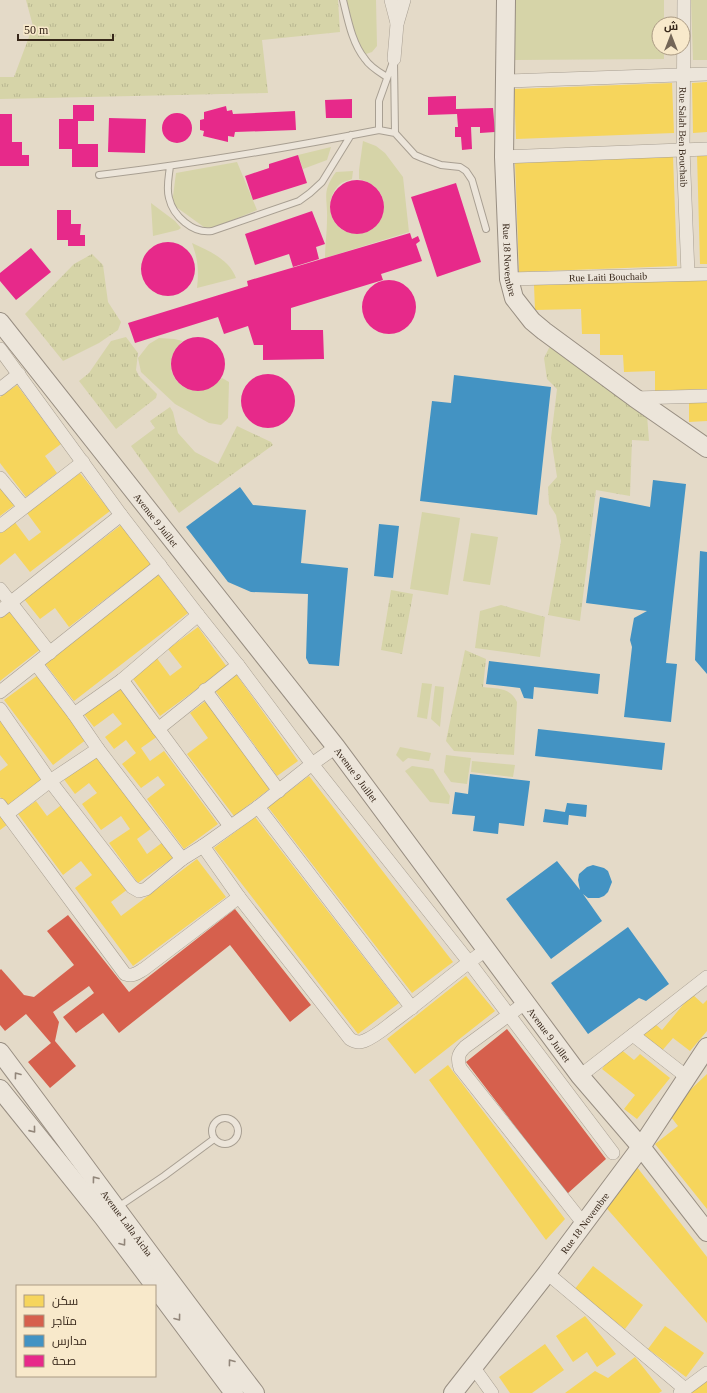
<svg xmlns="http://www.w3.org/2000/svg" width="707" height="1393" viewBox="0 0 707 1393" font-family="'Times New Roman',Cairo,serif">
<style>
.green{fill:#d6d4a8}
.park{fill:url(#park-tufts)}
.homes{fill:#f6d55c}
.shops{fill:#d6604d}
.schools{fill:#4393c3}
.health{fill:#e7298a}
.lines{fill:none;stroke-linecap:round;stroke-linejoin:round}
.lane-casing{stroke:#a89f92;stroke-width:8}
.street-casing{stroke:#a89f92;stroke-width:14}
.secondary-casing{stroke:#988e82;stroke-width:20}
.lane{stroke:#ece5da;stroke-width:6}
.street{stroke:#ece5da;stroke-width:13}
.secondary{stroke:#ece5da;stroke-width:18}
.oneway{stroke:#92867a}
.labels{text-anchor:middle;stroke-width:4;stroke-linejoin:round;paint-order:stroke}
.street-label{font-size:10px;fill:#37271a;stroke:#f8e9cb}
</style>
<defs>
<pattern id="park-tufts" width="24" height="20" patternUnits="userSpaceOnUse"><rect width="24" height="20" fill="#d6d4a8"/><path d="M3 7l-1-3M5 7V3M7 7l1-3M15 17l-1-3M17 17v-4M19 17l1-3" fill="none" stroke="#b8b690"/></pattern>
</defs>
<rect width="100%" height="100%" fill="#e4dac8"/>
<path class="green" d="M344,0H376L377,46L372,52L366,54L361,51Z
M514,0H664V24H659V48H664V59L514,60Z
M691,0H707V60H693Z
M363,141L376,146L385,153L403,177L409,232L325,258C325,245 327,233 327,220C328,198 321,192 336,172L353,171L352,179C347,181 341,182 338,186C325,200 328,225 347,232C381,245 404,191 359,179V170Z
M331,147L327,160L303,169L298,155Z
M237,162L257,210L208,230L172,204L176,173Z
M151,203L175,221L181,228L178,230L153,236Z
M192,243C209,251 229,259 236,278L197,288C199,270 198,260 192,243Z
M159,338L174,339L183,341C150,369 191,412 222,378L229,382L228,418L221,425L209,423L175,404L141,372L138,358L149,344Z
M422,512L460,518L448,595L410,589Z
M471,533L498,537L490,585L463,581Z
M422,683L432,684L427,719L417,717Z
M435,686L444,687L440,727L431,719Z
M400,747L431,753L429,761L408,758L403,762L396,755Z
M446,755L471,758L467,784L451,782L444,772Z
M472,761L515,765L513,777L471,772Z
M412,766L433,769L450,796L449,804L430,802L405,771Z"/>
<path class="park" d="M26,0H338L340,32L262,40L268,93L0,99V77H14L33,26Z
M92,254L103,265L108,302L121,322L118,330L99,343L63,361L25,314L74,264Z
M126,337L138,353L136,370L139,376L157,394L156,398L116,429L79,381L89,373L111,341Z
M551,344L647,415L649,441L632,440L630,496L596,490L580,621L548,615L561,541L556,515L549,504L548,487L557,477L551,438L557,389L547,379L544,358Z
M170,407L173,412L178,433L195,452L218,464L237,426L271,442L273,445L179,513L131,446L155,428L150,421Z
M391,590L413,594L402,654L381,650Z
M501,605L545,617L540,657L475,648L480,611Z
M465,650L486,659L483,687C497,689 510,687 517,702L514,755L454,751L446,741Z"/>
<path class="homes" d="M707,82V132L693,133L692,83Z
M672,83L674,133L516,139L514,89Z
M697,154H707V264H700Z
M673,156L677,266L519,272L515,161Z
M707,280V389L655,391V371L624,372L623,355H600V334H582L581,309L535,310L534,285Z
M17,385L61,444L45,456L57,473L26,497L0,463V397Z
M707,397V421L689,422V398Z
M80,473L110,511L30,572L15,553L0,565V532L14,521L29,541L41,532L27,513Z
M0,484L16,504L0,516Z
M121,525L151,564L69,627L55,608L40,619L24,599Z
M157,573L188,613L74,701L43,661Z
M12,609L42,648L0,681V618Z
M198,627L227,667L160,716L131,676L156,657L170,676L182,667L168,649Z
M236,674L298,761L277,776L214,689Z
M38,675L87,739L53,765L4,700Z
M120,686L158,736L141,748L150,761L164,751L218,824L184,849L147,799L165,785L158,776L141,788L122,764L136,753L126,740L114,749L105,737L122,724L113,713L94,727L83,713Z
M207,700L272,787L234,816L187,754L208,738L190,713Z
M0,719L48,780L10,810L0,797V771L8,765L0,755Z
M98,754L152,828L137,839L147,854L163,842L174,857L138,883L109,843L130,829L121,816L101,830L82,804L97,793L89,783L75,794L63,778Z
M309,776L453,962L412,993L268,807Z
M36,801L47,816L64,803L128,889L111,902L121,916L197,859L226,897L133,966L75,888L92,875L81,861L63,875L18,814Z
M0,814L8,824L0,830Z
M255,817L399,1003L358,1034L214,848Z
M466,976L495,1011L415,1074L387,1039Z
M692,994L703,1004L707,1000V1031L690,1051L673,1038L660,1053L641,1038L654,1023L662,1030Z
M619,1048L634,1060L640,1054L670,1078L637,1119L624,1109L635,1095L602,1069Z
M448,1065L565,1219L546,1240L429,1080Z
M707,1074V1209L655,1144L678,1126L667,1112Z
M633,1162L707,1257V1323L603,1204Z
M593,1266L643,1305L625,1329L574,1290Z
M585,1316L616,1354L597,1367L587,1352L573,1362L556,1336Z
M665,1326L704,1353L686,1377L648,1349Z
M545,1344L564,1370L532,1393H510L499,1377Z
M635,1357L662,1391L659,1393H565L595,1371L608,1378Z
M707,1379V1393H688Z"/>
<path class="shops" d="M235,909L311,1005L290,1022L230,945L119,1033L103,1013L76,1033L63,1017L94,993L89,986L53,1012L59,1022L55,1041L76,1066L50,1088L28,1062L51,1043L26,1014L5,1031L0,1025V970L1,969L24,995L34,997L74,965L47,931L68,915L129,992Z
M507,1029L606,1159L567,1194L466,1062Z"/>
<path class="schools" d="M454,375L551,387L537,515L420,501L432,401L451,403Z
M653,480L686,484L666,663L677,664L671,722L624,717L632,647L630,640L634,618L647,611L586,603L600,497L650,507Z
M240,487L253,505L306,510L301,563L348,568L339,666L309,664L306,658L308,594L251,592L228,582L186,527Z
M379,524L399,526L393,578L374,576Z
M700,551L707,552V674L695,660Z
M489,661L600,674L598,694L534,687L533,699L524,698L520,688L486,684Z
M538,729L665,743L662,770L535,756Z
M470,774L530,781L524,826L499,823L498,834L473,831L475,816L452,814L455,792L468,794Z
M567,803L587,805L586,817L569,815L568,825L543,822L545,809L565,812Z
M557,861L580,890L578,880L579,874L587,867L593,865L604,868L608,871L612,882L608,892L604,896L599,898H588L583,894L602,921L551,959L506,899Z
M628,927L669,984L646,1001L639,998L588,1034L551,983Z"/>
<path class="health" d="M456,96V109L493,108L495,132L480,133V127H471L472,149L462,150L461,137H455V127H458L457,114L428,115V97Z
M352,99V118H326L325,100Z
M73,105H94V121H78V144H98V167H72V149H59V119H73Z
M226,106L227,111L232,110L233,114L295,111L296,130L235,132L234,137L228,136V142L203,136L204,131L200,130V120L204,119V112Z
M162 128a15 15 0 1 1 30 0a15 15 0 1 1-30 0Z
M0,114H12V142H22V155H29V166H0Z
M109,118L146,119L145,153L108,152Z
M298,155L307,183L253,200L245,176L269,168V164Z
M330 207a27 27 0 1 1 54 0a27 27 0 1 1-54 0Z
M456,183L481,262L437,277L411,197Z
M57,210H71V224H81L80,235H85V246H68V240H57Z
M312,211L325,244L316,247L319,259L293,267L289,254L255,265L245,234Z
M410,233L412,239L418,236L420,241L416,244L422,261L381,274L383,280L291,308V330H323L324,359L263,360V345H254L248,326L224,334L218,317L135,343L128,323L248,286L247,281Z
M141 269a27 27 0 1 1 54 0a27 27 0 1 1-54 0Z
M31,248L51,272L16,300L0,281V273Z
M362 307a27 27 0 1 1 54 0a27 27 0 1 1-54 0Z
M171 364a27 27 0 1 1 54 0a27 27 0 1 1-54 0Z
M241 401a27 27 0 1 1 54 0a27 27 0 1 1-54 0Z"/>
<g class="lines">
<defs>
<path id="lane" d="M343,0C348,20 352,43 365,59C370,67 379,72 387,77
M394,62L395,133
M379,130L395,133L415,155L422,158L441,165L460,167L466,171L472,180L486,229
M170,166C169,176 166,188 169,198C173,216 193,234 212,231L299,201L310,193L322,182L351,135
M99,175C193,164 286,148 379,130V101L394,59
M212 1131a13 13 0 1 1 26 0a13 13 0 1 1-26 0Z
M118,1207L164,1176L214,1139"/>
<g id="street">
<path d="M391,0L397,23"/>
<path id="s1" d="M684,0L683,149L688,274"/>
<path d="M394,59L397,24L404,0"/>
<path d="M506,81L707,74"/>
<path d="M504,157L707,149"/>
<path id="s2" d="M509,279L707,274"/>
<path d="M0,349L121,515L198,615L238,665L312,764L469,962L613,1153"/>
<path d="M0,389L19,374"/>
<path d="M635,398L707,396"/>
<path d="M0,478L24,507"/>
<path d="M0,526L83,462"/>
<path d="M0,589L50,653"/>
<path d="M0,611L121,515"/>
<path d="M36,664L74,714L98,749L182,859"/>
<path d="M122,680L230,826"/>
<path d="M205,690L279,791"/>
<path d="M0,692L160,565"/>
<path d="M0,709L50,781L132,887L139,891L146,889L182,859L203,846L258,807L312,764L336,747"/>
<path d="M74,714L122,680L198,615"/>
<path d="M158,729L238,665"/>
<path d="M0,805L125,974C133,977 137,973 144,969L239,897"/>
<path d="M258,807L412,1008"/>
<path d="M7,814L50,781L98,749"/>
<path d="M203,846L239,897L350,1039C355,1042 359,1043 364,1041C377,1036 387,1026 398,1018C428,996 455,971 486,950"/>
<path d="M525,1003L465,1047C458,1054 457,1058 460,1068L583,1223"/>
<path d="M633,1035L687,1077"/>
<path d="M580,1076L707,977"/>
<path d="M547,1273L685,1389"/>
<path d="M474,1368L492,1393"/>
<path d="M680,1393L707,1373"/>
</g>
<g id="secondary">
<path id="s3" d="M506,0L504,157L509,279L514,298L532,321L544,331L635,398L707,448"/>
<path id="s4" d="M0,322L336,747L580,1076L641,1147L707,1232"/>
<path id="s5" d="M0,1052C85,1165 168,1280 255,1393"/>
<path d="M0,1089L103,1217L155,1286"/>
<path d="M155,1287L234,1393"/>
<path id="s6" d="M453,1393L547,1273L641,1147L707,1047"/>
</g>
</defs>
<use href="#lane" class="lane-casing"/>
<use href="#street" class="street-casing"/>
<use href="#secondary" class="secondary-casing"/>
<use href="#lane" class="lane"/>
<use href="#street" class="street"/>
<use href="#secondary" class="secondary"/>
</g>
<defs><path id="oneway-chevron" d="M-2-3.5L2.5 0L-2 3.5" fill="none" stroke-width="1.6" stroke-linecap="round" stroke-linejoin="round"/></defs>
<g class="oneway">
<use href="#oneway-chevron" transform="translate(17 1075) rotate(-127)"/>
<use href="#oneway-chevron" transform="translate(33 1130) rotate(51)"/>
<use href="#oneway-chevron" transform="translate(95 1179) rotate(-127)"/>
<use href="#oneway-chevron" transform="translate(123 1243) rotate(53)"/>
<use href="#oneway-chevron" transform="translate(178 1318) rotate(53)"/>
<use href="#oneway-chevron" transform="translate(231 1362) rotate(-127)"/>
</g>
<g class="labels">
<g class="street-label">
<text dy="4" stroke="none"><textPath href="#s1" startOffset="137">Rue Salah Ben Bouchaib</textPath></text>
<text dy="4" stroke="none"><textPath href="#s3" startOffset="260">Rue 18 Novembre</textPath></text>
<text dy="4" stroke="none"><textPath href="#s2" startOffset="99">Rue Laiti Bouchaib</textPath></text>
<text dy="4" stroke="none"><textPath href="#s4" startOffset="252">Avenue 9 Juillet</textPath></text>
<text dy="4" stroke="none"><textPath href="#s4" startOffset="576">Avenue 9 Juillet</textPath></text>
<text dy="4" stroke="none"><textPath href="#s4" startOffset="900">Avenue 9 Juillet</textPath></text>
<text dy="4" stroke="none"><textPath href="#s5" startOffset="213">Avenue Lalla Aicha</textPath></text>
<text dy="4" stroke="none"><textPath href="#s6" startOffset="215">Rue 18 Novembre</textPath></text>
</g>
</g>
<rect x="16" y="1285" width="140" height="92" fill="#f8e9cb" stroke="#ab9b84"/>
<rect x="24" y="1295" width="20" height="12" fill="#f6d55c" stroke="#ab9b84"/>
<text x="52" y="1305" font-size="12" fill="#37271a">سكن</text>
<rect x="24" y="1315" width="20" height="12" fill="#d6604d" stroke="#ab9b84"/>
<text x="52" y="1325" font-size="12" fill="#37271a">متاجر</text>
<rect x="24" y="1335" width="20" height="12" fill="#4393c3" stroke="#ab9b84"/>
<text x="52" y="1345" font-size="12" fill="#37271a">مدارس</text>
<rect x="24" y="1355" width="20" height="12" fill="#e7298a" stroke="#ab9b84"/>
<text x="52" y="1365" font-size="12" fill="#37271a">صحة</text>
<g transform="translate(671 36)"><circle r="19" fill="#f8e9cb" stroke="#ab9b84"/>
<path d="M0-3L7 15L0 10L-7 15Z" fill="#746657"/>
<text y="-6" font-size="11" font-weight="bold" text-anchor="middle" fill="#37271a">ش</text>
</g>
<path d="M18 34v6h95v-6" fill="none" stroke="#37271a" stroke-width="2"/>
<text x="24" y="34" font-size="12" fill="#37271a" stroke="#f8e9cb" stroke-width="3" paint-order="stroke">50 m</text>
</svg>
